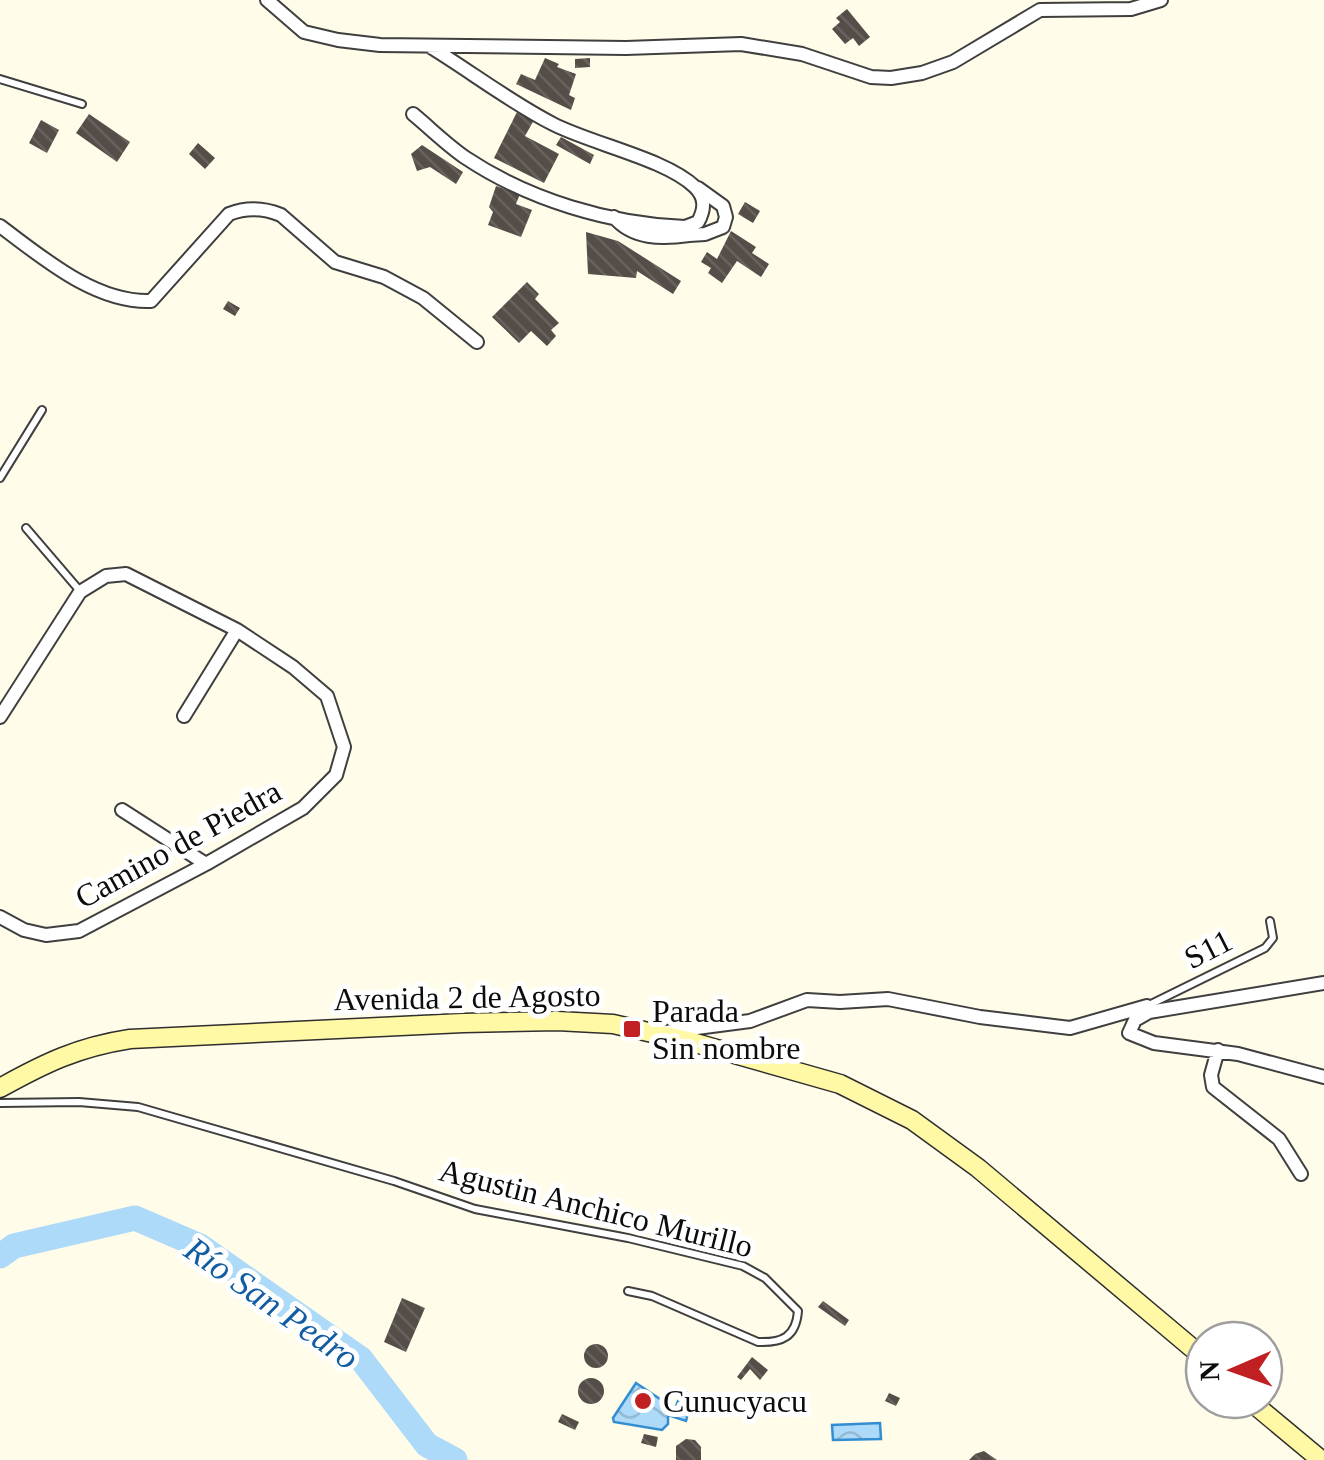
<svg xmlns="http://www.w3.org/2000/svg" width="1324" height="1460" viewBox="0 0 1324 1460" font-family="Georgia,serif">
<style>
.water{fill:url(#water-waves);stroke:#328dd2;stroke-width:2.5}
.lines{fill:none;stroke-linecap:round;stroke-linejoin:round}
.river{stroke:#addaf8;stroke-width:25}
.building{fill:url(#building-back-hatch)}
.lane-casing{stroke:#3f3f3f;stroke-width:10}
.street-casing{stroke:#3f3f3f;stroke-width:16}
.secondary-casing{stroke:#2e2e2e;stroke-width:21}
.lane{stroke:#fff;stroke-width:6}
.street{stroke:#fff;stroke-width:12}
.secondary{stroke:#fff8a5;stroke-width:18}
.poi-dot{fill:#c02022;stroke:#fff;stroke-width:4}
.labels{text-anchor:middle;stroke-width:10;stroke-linejoin:round;paint-order:stroke}
.street-label{font-size:32px;fill:#0c0c0c;stroke:#fff}
.poi-label{font-size:32px;fill:#0c0c0c;stroke:#fff;text-anchor:start}
.water-label{font-size:35px;font-style:italic;fill:#125da1;stroke:#fff}
</style>
<defs>
<pattern id="water-waves" width="16" height="10" patternUnits="userSpaceOnUse" patternTransform="scale(2.5)"><rect width="16" height="10" fill="#addaf8"/><path d="M0 5q4-4 8 0t8 0" fill="none" stroke="#94bad3"/></pattern>
<pattern id="building-back-hatch" width="6" height="6" patternUnits="userSpaceOnUse" patternTransform="scale(2.5)"><rect width="6" height="6" fill="#554d48"/><path d="M-1 5l2 2M0 0l6 6M5-1l2 2" fill="none" stroke="#68625e"/></pattern>
</defs>
<rect width="100%" height="100%" fill="#fffcea"/>
<path class="water" d="M636,1383L672,1407H676L681,1392L693,1394L686,1421L668,1415V1424L662,1430L614,1422L613,1418Z
M880,1423L881,1439L833,1440L832,1425Z"/>
<g class="lines">
<path class="river" d="M0,1256L14,1246L135,1218L200,1246L361,1359L427,1445L455,1460"/>
</g>
<path class="building" d="M847,9L870,37L859,46L853,38L845,44L832,29L840,22L836,18Z
M545,58L559,64L557,67L576,74L569,95L575,98L571,110L516,84L521,74L535,80Z
M590,58V67L575,68V59Z
M517,112L534,120L525,136L559,154L544,183L494,158Z
M89,114L130,142L117,162L76,133Z
M41,120L59,130L47,153L29,143Z
M561,137L594,155L590,164L556,145Z
M198,143L215,158L205,169L189,154Z
M422,145L463,172L456,184L430,167L417,171L411,154Z
M496,186L520,194L516,204L532,210L521,237L488,225L493,212L489,207Z
M745,202L760,211L753,223L738,214Z
M731,231L756,247L752,253L769,264L761,277L737,261L722,283L708,273L711,268L701,262L707,252L717,259Z
M586,232L618,241L681,281L673,294L637,271L636,278L588,274Z
M527,282L539,294L535,299L559,323L551,330L556,336L547,346L531,331L519,343L492,317Z
M228,301L240,308L235,316L223,309Z
M402,1298L425,1308L406,1352L384,1342Z
M823,1301L849,1320L845,1326L818,1307Z
M584 1356a12 12 0 1 1 24 0a12 12 0 1 1-24 0Z
M752,1357L768,1370L760,1380L750,1369L741,1380L737,1377Z
M578 1391a13 13 0 1 1 26 0a13 13 0 1 1-26 0Z
M889,1393L900,1398L896,1406L885,1401Z
M562,1414L579,1422L575,1430L558,1422Z
M644,1434L658,1437L656,1447L641,1443Z
M686,1439L695,1440L701,1447V1460H676V1446Z
M984,1451L997,1460H969L975,1454Z"/>
<g class="lines">
<defs>
<path id="lane" d="M0,79L82,104
M0,478L42,410
M26,528L80,591
M1147,1006L1265,948L1273,938L1270,921
M0,1103L79,1102L138,1107L394,1181L475,1209L628,1238L743,1266L765,1278L798,1311C796,1337 782,1343 758,1342L652,1296L628,1291"/>
<path id="street" d="M267,0L304,32L338,40L380,45L626,48L741,44L802,54L871,77L891,78L922,73L953,62L1040,10L1131,9L1161,0
M413,114C430,128 447,145 466,158C529,200 610,224 685,227L698,222C705,209 706,198 695,187C666,159 592,144 553,124C510,102 470,71 429,46
M614,217C632,239 662,239 689,235
M0,226C43,258 95,303 151,301L229,214C247,207 264,208 281,215L335,262L384,277L423,298L477,342
M685,227L689,235L705,234L723,227L726,217L723,206L698,188
M184,716L237,630
M0,717L80,592L106,576L126,574L237,630L293,667L327,696L344,747L336,775L303,808L206,864L79,931L46,935L24,930L0,917
M122,810L206,864
M1324,983L1149,1012L1135,1020L1129,1033L1154,1043L1238,1054L1324,1077
M666,1032L750,1021L807,1000L840,1002L888,999L980,1017L1070,1028L1147,1006L1149,1012
M1218,1050L1211,1075L1213,1087L1279,1139L1301,1174"/>
<path id="secondary" d="M0,1088C45,1063 78,1047 130,1039L463,1023L557,1021L613,1024L692,1042L840,1084L912,1120L978,1168L1204,1358
M1249,1400L1321,1460"/>
</defs>
<use href="#lane" class="lane-casing"/>
<use href="#street" class="street-casing"/>
<use href="#secondary" class="secondary-casing"/>
<use href="#lane" class="lane"/>
<use href="#street" class="street"/>
<use href="#secondary" class="secondary"/>
</g>
<g class="poi-dot">
<rect x="622" y="1019" width="20" height="20" rx="5"/>
<circle cx="643" cy="1401" r="10"/>
</g>
<g class="labels">
<g class="street-label">
<text transform="translate(178 844) rotate(-29)" y="11">Camino de Piedra</text>
<text transform="translate(1208 949) rotate(-27)" y="11">S11</text>
<text transform="translate(467 997) rotate(-1)" y="11">Avenida 2 de Agosto</text>
<text transform="translate(596 1208) rotate(14)" y="11">Agustin Anchico Murillo</text>
</g>
<g class="poi-label">
<text x="652" y="1022">Parada<tspan x="652" dy="37">Sin nombre</tspan></text>
<text x="663" y="1412">Cunucyacu</text>
</g>
<g class="water-label">
<text transform="translate(272 1303) rotate(35)" y="12">Río San Pedro</text>
</g>
</g>
<g transform="translate(1234 1370) rotate(268)"><circle r="48" fill="#ffffff" stroke="#9e9e9e" stroke-width="2.5"/>
<path d="M0-8L18 38L0 25L-18 38Z" fill="#c02022"/>
<text y="-15" font-size="28" font-weight="bold" text-anchor="middle" fill="#0c0c0c">N</text>
</g>
</svg>
